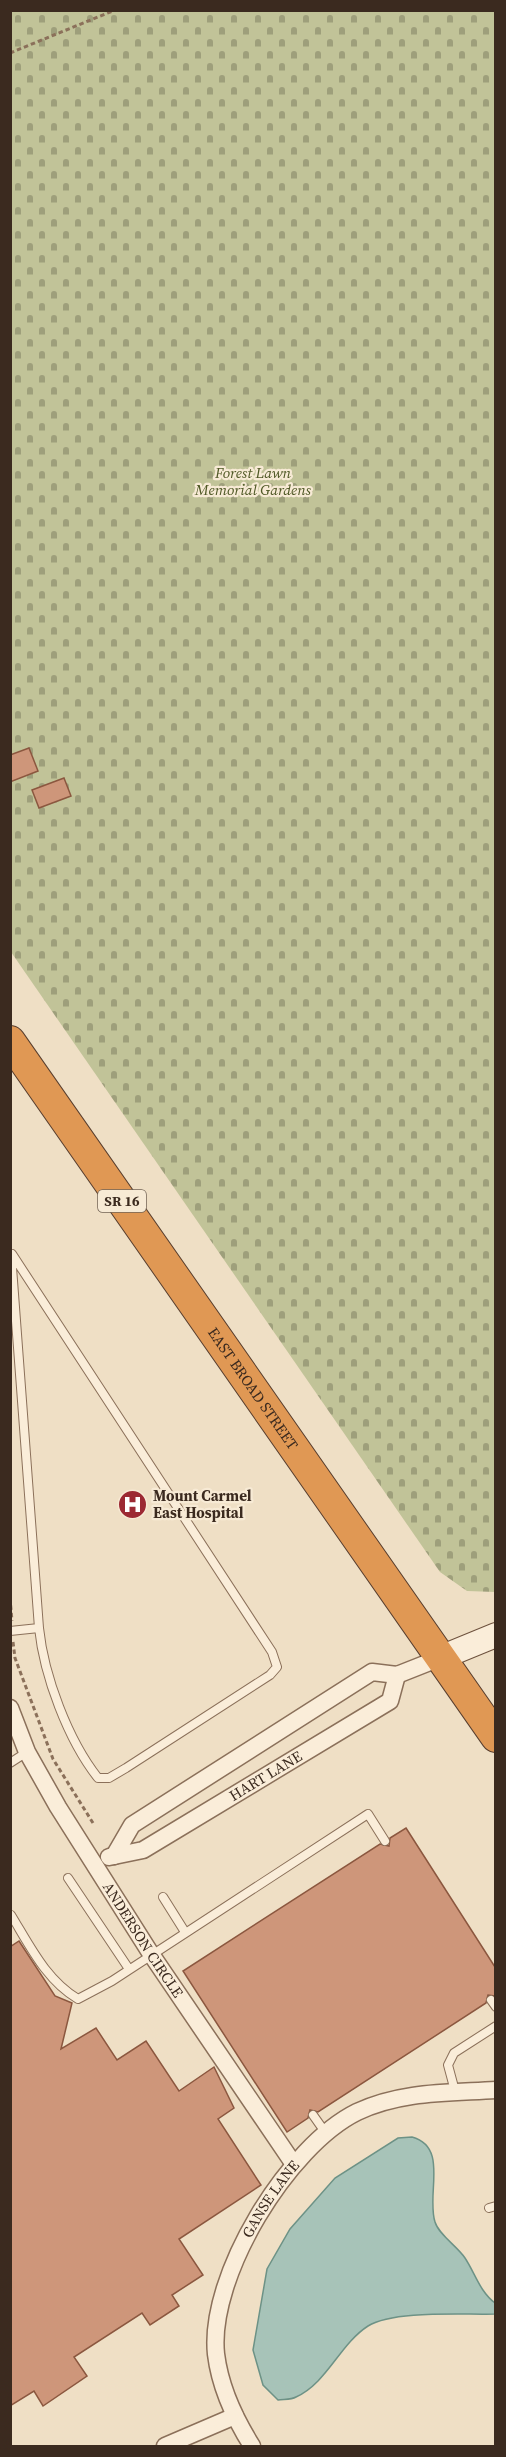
<svg xmlns="http://www.w3.org/2000/svg" width="506" height="2457" viewBox="0 0 506 2457" font-family="'Source Serif 4',serif">
<style>
.cemetery{fill:url(#cemetery-stones)}
.water{fill:#a7c3b8;stroke:#6d9286;stroke-width:1.5}
.building{fill:#ce967a;stroke:#8b573f;stroke-width:1.5}
.lines{fill:none;stroke-linecap:round;stroke-linejoin:round}
.lane-casing{stroke:#8b705a;stroke-width:10}
.street-casing{stroke:#8b705a;stroke-width:19}
.secondary-casing{stroke:#6d513d;stroke-width:26}
.highway-casing{stroke:#593f2f;stroke-width:32}
.path{stroke:#8b705a;stroke-width:3;stroke-dasharray:4.5 3;stroke-linecap:butt}
.lane{stroke:#faedd9;stroke-width:8}
.street{stroke:#faedd9;stroke-width:16}
.secondary{stroke:#faedd9;stroke-width:24}
.highway{stroke:#e09854;stroke-width:30}
.labels{text-anchor:middle;stroke-width:4.5;stroke-linejoin:round;paint-order:stroke}
.shield{fill:#f7ead5;stroke:#736456;stroke-width:1.5}
.shield-label{font-size:14px;font-weight:bold;fill:#3b2a1f}
.park-label{font-size:15px;font-style:italic;fill:#4f5825;stroke:#f7ead5}
.street-label{font-size:15px;fill:#3b2a1f;stroke:#f7ead5}
.poi-label{font-size:15px;font-weight:bold;fill:#3b2a1f;stroke:#f7ead5;text-anchor:start}
</style>
<defs>
<pattern id="cemetery-stones" width="16" height="16" patternUnits="userSpaceOnUse" patternTransform="scale(1.5)"><rect width="16" height="16" fill="#c1c398"/><path d="M2 7V4a2 2 0 0 1 4 0v3zM10 15v-3a2 2 0 0 1 4 0v3z" fill="#9e9f7b"/></pattern>
</defs>
<rect width="100%" height="100%" fill="#efdfc5"/>
<path class="cemetery" d="M10,11H495V1592L467,1591L440,1572L11,952Z"/>
<path class="water" d="M412,2137C449,2147 426,2194 435,2222C439,2235 457,2246 465,2258C475,2273 480,2292 495,2303V2314C463,2315 394,2310 368,2326C340,2344 327,2383 296,2397C291,2400 283,2399 278,2400L263,2385L253,2350L267,2269L290,2229L335,2178L398,2138Z"/>
<path class="building" d="M29,748L38,771L10,782V755Z
M64,778L71,796L39,808L32,790Z
M406,1828L495,1967V1996L488,1995L486,2003L318,2112L310,2110L308,2118L287,2132L183,1971L380,1844L389,1846L390,1838Z
M19,1941L55,1996L72,2003L61,2049L96,2028L117,2060L146,2041L179,2091L214,2067L234,2108L218,2119L261,2185L179,2239L203,2275L172,2295L179,2306L150,2325L142,2313L74,2357L87,2376L43,2406L34,2391L10,2406V1947Z"/>
<g class="lines">
<defs>
<path id="lane" d="M12,1254L272,1652L277,1667L270,1675L126,1768L109,1778H98C68,1740 44,1676 39,1628
M10,1631L39,1628L11,1254
M10,1763L27,1752
M68,1878L129,1969
M163,1897L185,1932
M11,1915C30,1946 46,1980 78,1999L112,1981L368,1814L385,1841
M491,2000L496,2007
M455,2091L448,2065L454,2053L496,2026
M313,2115L325,2132
M489,2208L496,2206"/>
<g id="street">
<path id="s1" d="M10,1708L27,1752L58,1807L151,1954L293,2163"/>
<path d="M114,1856L132,1825L372,1672L397,1675L440,1658"/>
<path id="s2" d="M109,1857L143,1850L390,1701L397,1675"/>
<path d="M165,2446L235,2416"/>
<path id="s3" d="M252,2446C235,2419 220,2387 216,2354C208,2276 288,2146 357,2112C401,2091 449,2093 496,2090"/>
</g>
<path id="secondary" d="M440,1658L496,1635"/>
<g id="highway">
<path id="s4" d="M10,1041L496,1737"/>
</g>
</defs>
<use href="#lane" class="lane-casing"/>
<use href="#street" class="street-casing"/>
<use href="#secondary" class="secondary-casing"/>
<use href="#highway" class="highway-casing"/>
<path class="path" d="M10,53L115,10
M10,1598L12,1621
M13,1642L15,1658L53,1759L93,1823"/>
<use href="#lane" class="lane"/>
<use href="#street" class="street"/>
<use href="#secondary" class="secondary"/>
<use href="#highway" class="highway"/>
</g>
<defs>
<symbol id="hospital-disc" viewBox="-11 -11 22 22"><circle r="9.5" fill="#9c2933" stroke="#f7ead5"/><path d="M-5-5h3v3.5h4V-5h3V5h-3V1.5h-4V5h-3Z" fill="#fff"/></symbol>
</defs>
<g fill-rule="evenodd">
<use href="#hospital-disc" x="116" y="1488" width="33" height="33"/>
</g>
<g class="labels">
<rect class="shield" x="98" y="1190" width="48" height="22" rx="4.5"/>
<g class="shield-label">
<text x="122" y="1206">SR 16</text>
</g>
<g class="park-label">
<text x="253" y="478">Forest Lawn<tspan x="253" dy="17">Memorial Gardens</tspan></text>
</g>
<g class="street-label">
<text dy="5" stroke="none"><textPath href="#s4" startOffset="424">EAST BROAD STREET</textPath></text>
<text dy="5" stroke="none"><textPath href="#s2" startOffset="178">HART LANE</textPath></text>
<text dy="5" stroke="none"><textPath href="#s1" startOffset="268">ANDERSON CIRCLE</textPath></text>
<text dy="5" stroke="none"><textPath href="#s3" startOffset="267">GANSE LANE</textPath></text>
</g>
<g class="poi-label">
<text x="153" y="1501">Mount Carmel<tspan x="153" dy="17">East Hospital</tspan></text>
</g>
</g>
<rect width="506" height="2457" fill="none" stroke="#3b2a1f" stroke-width="24"/>
</svg>
